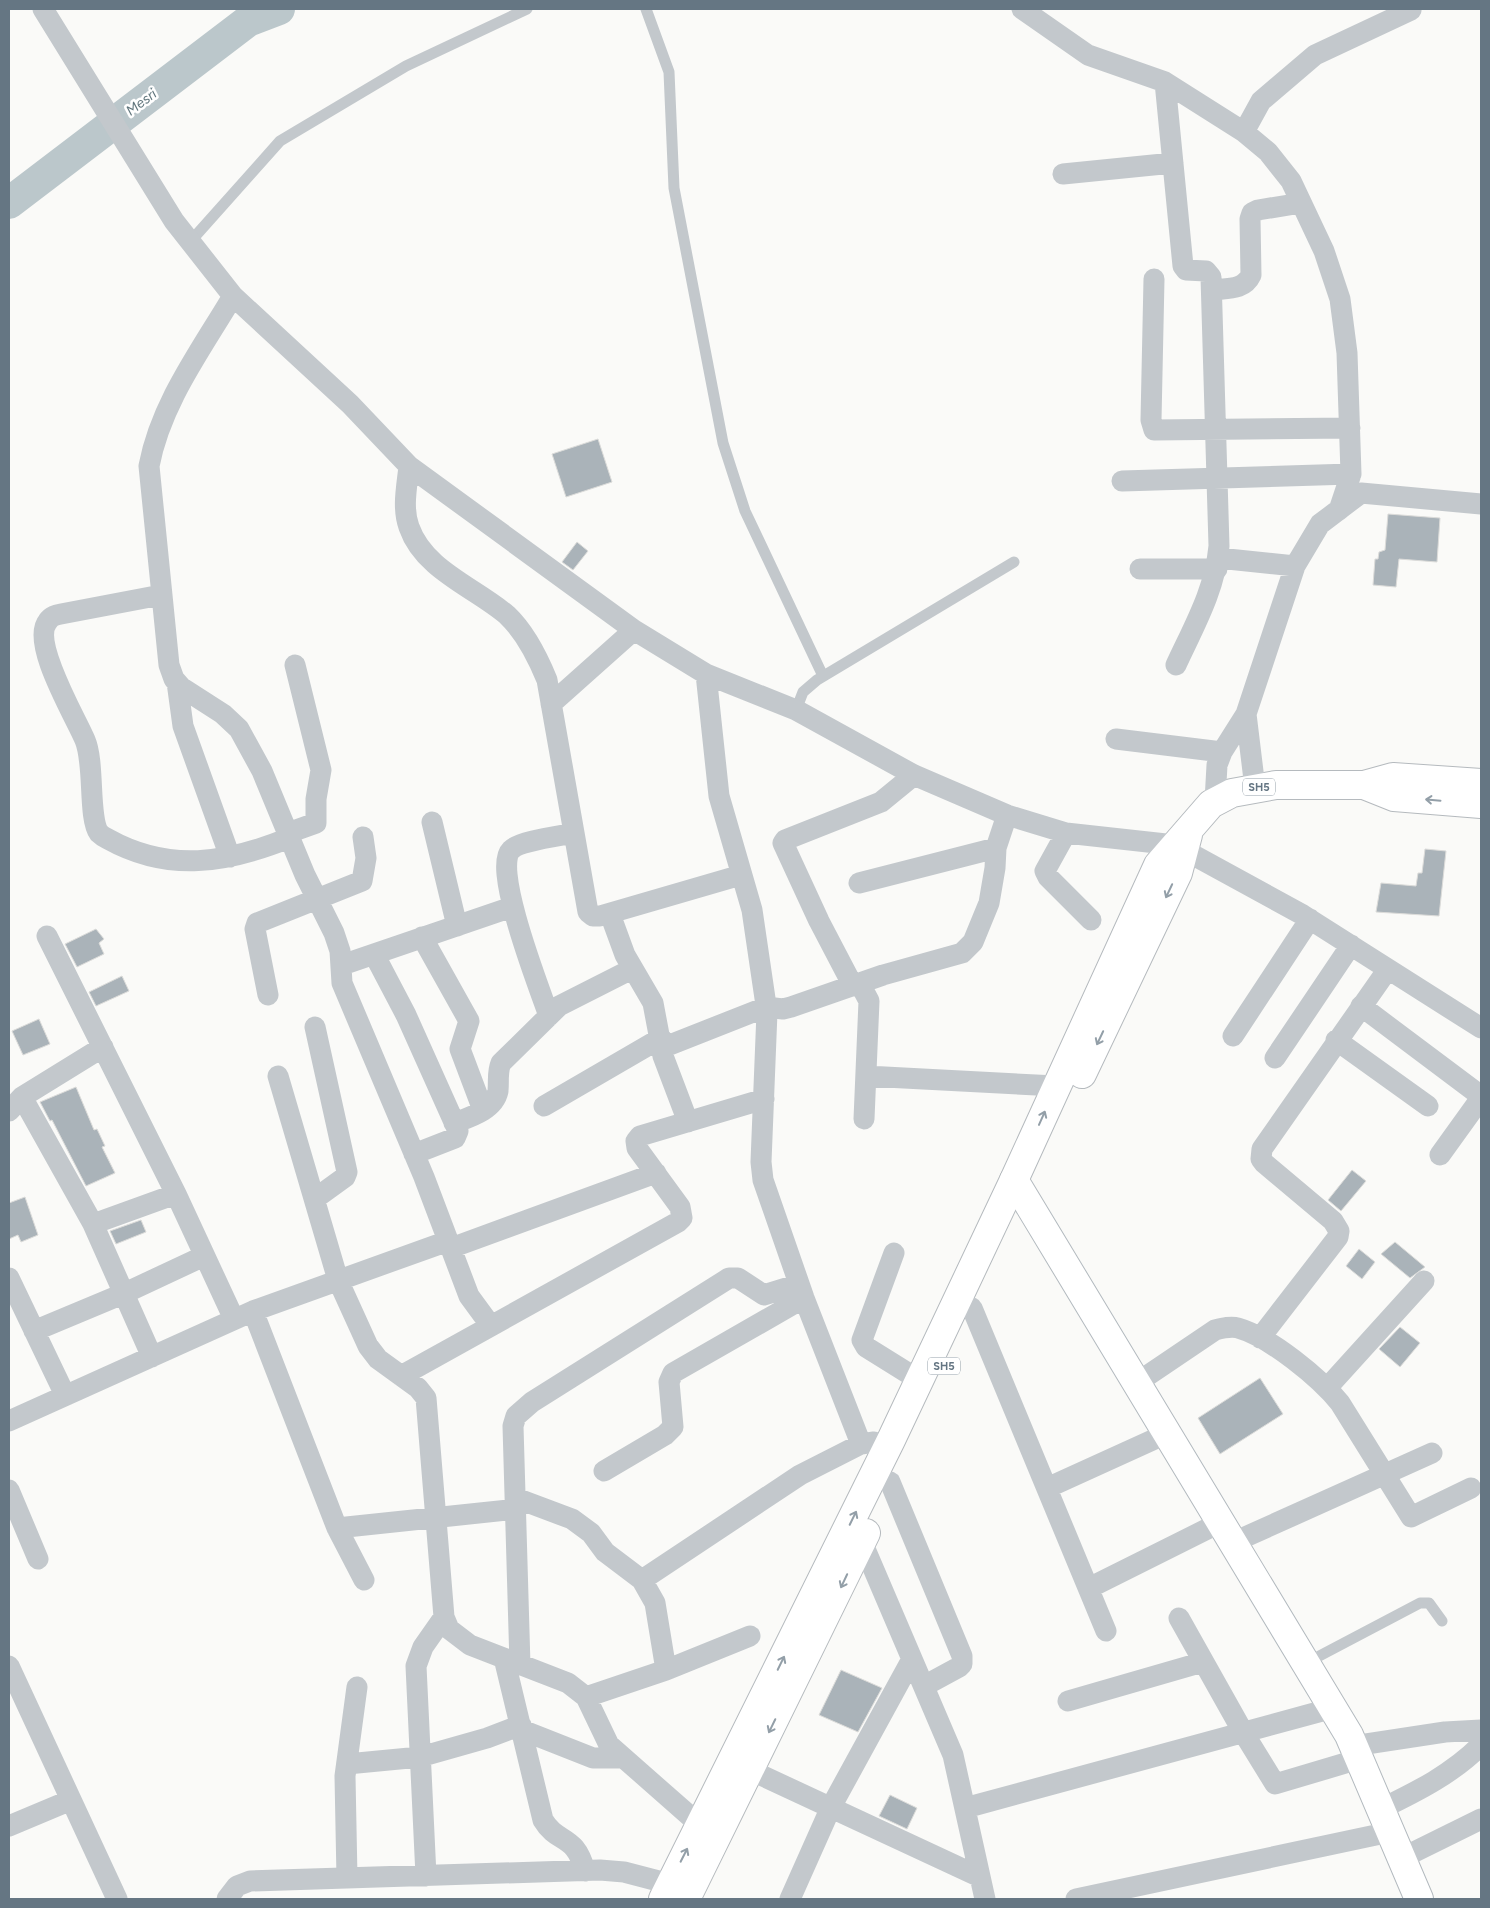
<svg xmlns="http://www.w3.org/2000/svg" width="1490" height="1908" viewBox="0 0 1490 1908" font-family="Figtree,sans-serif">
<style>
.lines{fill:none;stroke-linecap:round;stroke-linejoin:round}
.river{stroke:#bbc7cb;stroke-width:32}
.building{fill:#aab3b9;stroke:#dcdcda}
.secondary-casing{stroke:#b3babf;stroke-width:30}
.primary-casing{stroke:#b5babe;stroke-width:30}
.lane{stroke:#c3c8cc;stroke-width:11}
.street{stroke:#c3c8cc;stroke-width:21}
.secondary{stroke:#fff;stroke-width:28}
.primary{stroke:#fff;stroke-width:28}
.oneway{stroke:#939fa8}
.labels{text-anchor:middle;stroke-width:5;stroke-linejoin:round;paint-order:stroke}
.shield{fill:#fff;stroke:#939fa8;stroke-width:1}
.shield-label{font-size:11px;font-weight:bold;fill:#657683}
.water-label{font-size:14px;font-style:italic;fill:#60757c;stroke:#fff}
</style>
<rect width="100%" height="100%" fill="#fafaf8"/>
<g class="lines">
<path class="river" d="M9,203L248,21L279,9"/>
</g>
<path class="building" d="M598,439L612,482L566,497L552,454Z
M1388,514L1440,518L1437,562L1399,559L1396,587L1373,585L1375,559H1378L1379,552L1385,550Z
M577,542L588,551L573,570L562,562Z
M1425,849L1446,851L1439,916L1376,912L1381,883L1416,886L1418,873H1422Z
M96,929L104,939L99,943L104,954L77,967L65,944Z
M122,976L129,991L96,1006L89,992Z
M39,1019L50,1044L23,1055L12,1031Z
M76,1087L94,1130L97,1129L105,1146L102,1147L115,1173L86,1186L52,1120L50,1121L40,1102Z
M1352,1170L1366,1181L1341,1211L1328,1200Z
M25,1197L38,1235L21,1242L18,1235L9,1239V1203Z
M141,1220L146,1232L116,1244L110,1231Z
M1395,1242L1425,1267L1410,1278L1381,1254Z
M1359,1249L1375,1262L1362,1279L1346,1266Z
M1400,1327L1420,1343L1400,1367L1379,1349Z
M1260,1378L1283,1414L1220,1454L1198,1418Z
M841,1670L882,1688L858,1732L819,1715Z
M890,1795L917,1808L907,1829L879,1816Z"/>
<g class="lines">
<defs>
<path id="secondary" d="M1014,1180L1349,1735L1419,1899"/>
<path id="primary" d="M1364,785L1394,797L1481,804
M1082,1074L1178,873L1188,835
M663,1899L891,1440L1014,1180L1158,865L1211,804L1232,793L1276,785H1364L1393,777L1481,783
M686,1899L866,1533"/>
</defs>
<use href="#secondary" class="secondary-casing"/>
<use href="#primary" class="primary-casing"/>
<path class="lane" d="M646,9L669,72L674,188L723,443L745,511L823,676
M190,242L280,141L406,66L527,9
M796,710L803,692L817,680L1014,562
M1306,1663L1420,1603H1429L1442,1621"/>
<path class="street" d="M43,9L174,221L233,296L350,404L409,466L634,630L706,674L796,710L914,775L1007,815L1066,833L1175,845L1303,915L1481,1028
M1022,9L1088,55L1165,82L1244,132L1268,152L1291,181L1324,251L1340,299L1347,353L1351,474L1339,510
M1165,82L1183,266L1186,270L1206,271L1211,277L1219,546C1215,590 1194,626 1176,665
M1244,132L1261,101L1315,55L1411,10
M1063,174L1173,163
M1154,279L1151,420L1154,430L1350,428
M1212,290C1228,288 1244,290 1251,275L1250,219L1252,213L1258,210L1301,203
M233,296C201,350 161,403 149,466L169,665L174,679L181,687L223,714L239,729L262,771L305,875L334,933L340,951L342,983L424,1177L469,1296L491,1326
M409,466C407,486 402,508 409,527C424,570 474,587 507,615C525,632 538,658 547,680L588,912L593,916H600L741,875
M1122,481L1351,474
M1218,558L1295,566
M1140,569H1217
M161,595L61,614C56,615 51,616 48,621C30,642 76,718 85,740C95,763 88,818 99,833C101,835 106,838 108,839C169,873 227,863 289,838
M706,674L719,796L752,910L767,1012L761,1162L763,1180L804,1298L861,1444
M177,682L183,726L230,857
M551,704L634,630
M1246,714L1255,788
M1116,739L1222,752
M1215,801L1217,765L1222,752L1246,714L1295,566L1320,524L1361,493L1481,504
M432,822L457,926
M288,833L316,823V799L321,770L295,665
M1066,833L1045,871L1048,877L1091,920
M859,883L996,848
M610,914L625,955L653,1003L663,1056L688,1122
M47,936L176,1194L234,1319
M422,937L469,1021L460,1049L483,1110
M374,954L406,1015L458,1131L455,1138L414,1154
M342,965L512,907
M860,984L869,1001L864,1119
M853,986L819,921L783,843L785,840L881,802L914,775
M268,995L255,929L257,923L362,881L366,858L363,837
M1361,1006L1481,1096
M549,1016C540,990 492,868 511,850C519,841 560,836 574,833
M315,1027L347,1172L345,1177L316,1198
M1233,1036L1310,919
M1336,1040L1428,1106
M662,1048L766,1007L783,1009L791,1007L883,975L962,953L973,942L989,903L995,868L996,848L1007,815
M1275,1058L1351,945
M278,1076L338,1280L368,1346L378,1359L418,1388L426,1398L444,1617L449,1629L470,1645L568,1683L586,1697L609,1745L700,1825
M866,1076L1056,1086
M22,1097L93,1224L152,1357
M544,1106L661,1038
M9,1111L22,1097L103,1047
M454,1123C470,1117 494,1110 498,1091C499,1081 497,1072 501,1063L559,1006L632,969
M1440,1155L1481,1098
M93,1224L176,1194
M451,1248L656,1173
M894,1253L862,1340L866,1347L919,1380
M9,1278L65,1395
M972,1308L1106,1631
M253,1311L337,1528L364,1580
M34,1331L125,1293L204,1256
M1260,1338L1338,1237L1339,1231L1333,1221L1264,1163L1261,1159L1262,1149L1388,969
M401,1376L678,1222L682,1218L680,1207L637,1148L636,1141L640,1136L764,1099
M1138,1382L1215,1330C1223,1328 1231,1326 1238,1328C1270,1337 1320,1378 1340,1403L1411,1517L1471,1488
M1327,1388L1424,1281
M9,1421L253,1311L448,1241
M604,1471L665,1435L673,1427L669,1382L673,1373L804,1298
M890,1482L962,1656V1664L959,1667L924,1686
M1047,1488L1168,1433
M9,1490L38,1559
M516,1498L572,1519L591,1533L605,1552L642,1580L655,1603L666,1670
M337,1528L517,1509
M862,1542L953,1755L985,1899
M1234,1542L1432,1453
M642,1580L800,1475L861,1444L874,1442
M1089,1588L1221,1522
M1179,1618L1243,1732L1275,1784L1359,1759
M504,1658L543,1820C558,1845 575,1833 585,1871
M520,1665L513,1426L516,1416L532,1402L729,1278H738L764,1295L799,1284
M9,1666L117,1899
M586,1697L666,1670L750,1636
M1068,1701L1203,1662
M522,1730L593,1758H623
M1353,1746L1445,1732L1481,1730
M347,1764L420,1757L487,1738L521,1725
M750,1770L980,1877
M965,1808L1333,1708
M1381,1809C1418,1791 1452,1774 1481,1745
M9,1826L71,1800
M1402,1858L1481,1819
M426,1876L416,1666L423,1647L444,1617
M347,1878L345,1776L357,1687
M227,1899L237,1886L250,1881L600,1870L624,1872L670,1884
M790,1899L831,1807L912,1659
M1076,1899L1390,1832"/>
<use href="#secondary" class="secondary"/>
<use href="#primary" class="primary"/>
</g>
<defs><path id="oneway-shaft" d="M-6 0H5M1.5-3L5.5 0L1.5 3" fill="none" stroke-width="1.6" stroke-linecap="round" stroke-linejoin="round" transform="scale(1.25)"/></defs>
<g class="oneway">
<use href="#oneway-shaft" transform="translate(1433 800) rotate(-175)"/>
<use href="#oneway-shaft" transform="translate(1169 891) rotate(115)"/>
<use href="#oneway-shaft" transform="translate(1100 1038) rotate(115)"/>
<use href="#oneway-shaft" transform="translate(1042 1118) rotate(-66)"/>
<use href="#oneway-shaft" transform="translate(853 1518) rotate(-64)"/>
<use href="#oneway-shaft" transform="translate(844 1581) rotate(115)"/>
<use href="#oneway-shaft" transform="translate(781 1663) rotate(-64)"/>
<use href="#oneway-shaft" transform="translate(772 1726) rotate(116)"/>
<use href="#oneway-shaft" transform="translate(684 1855) rotate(-63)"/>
</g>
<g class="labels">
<g class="shield">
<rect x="1243" y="778.5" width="32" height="17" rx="4"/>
<rect x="928" y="1357.5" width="32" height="17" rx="4"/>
</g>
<g class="shield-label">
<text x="1259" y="791">SH5</text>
<text x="944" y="1370">SH5</text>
</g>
<g class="water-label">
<text transform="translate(141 102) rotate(-37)" y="5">Mesri</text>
</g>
</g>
<rect width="1490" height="1908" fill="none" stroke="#657683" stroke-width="20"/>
</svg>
